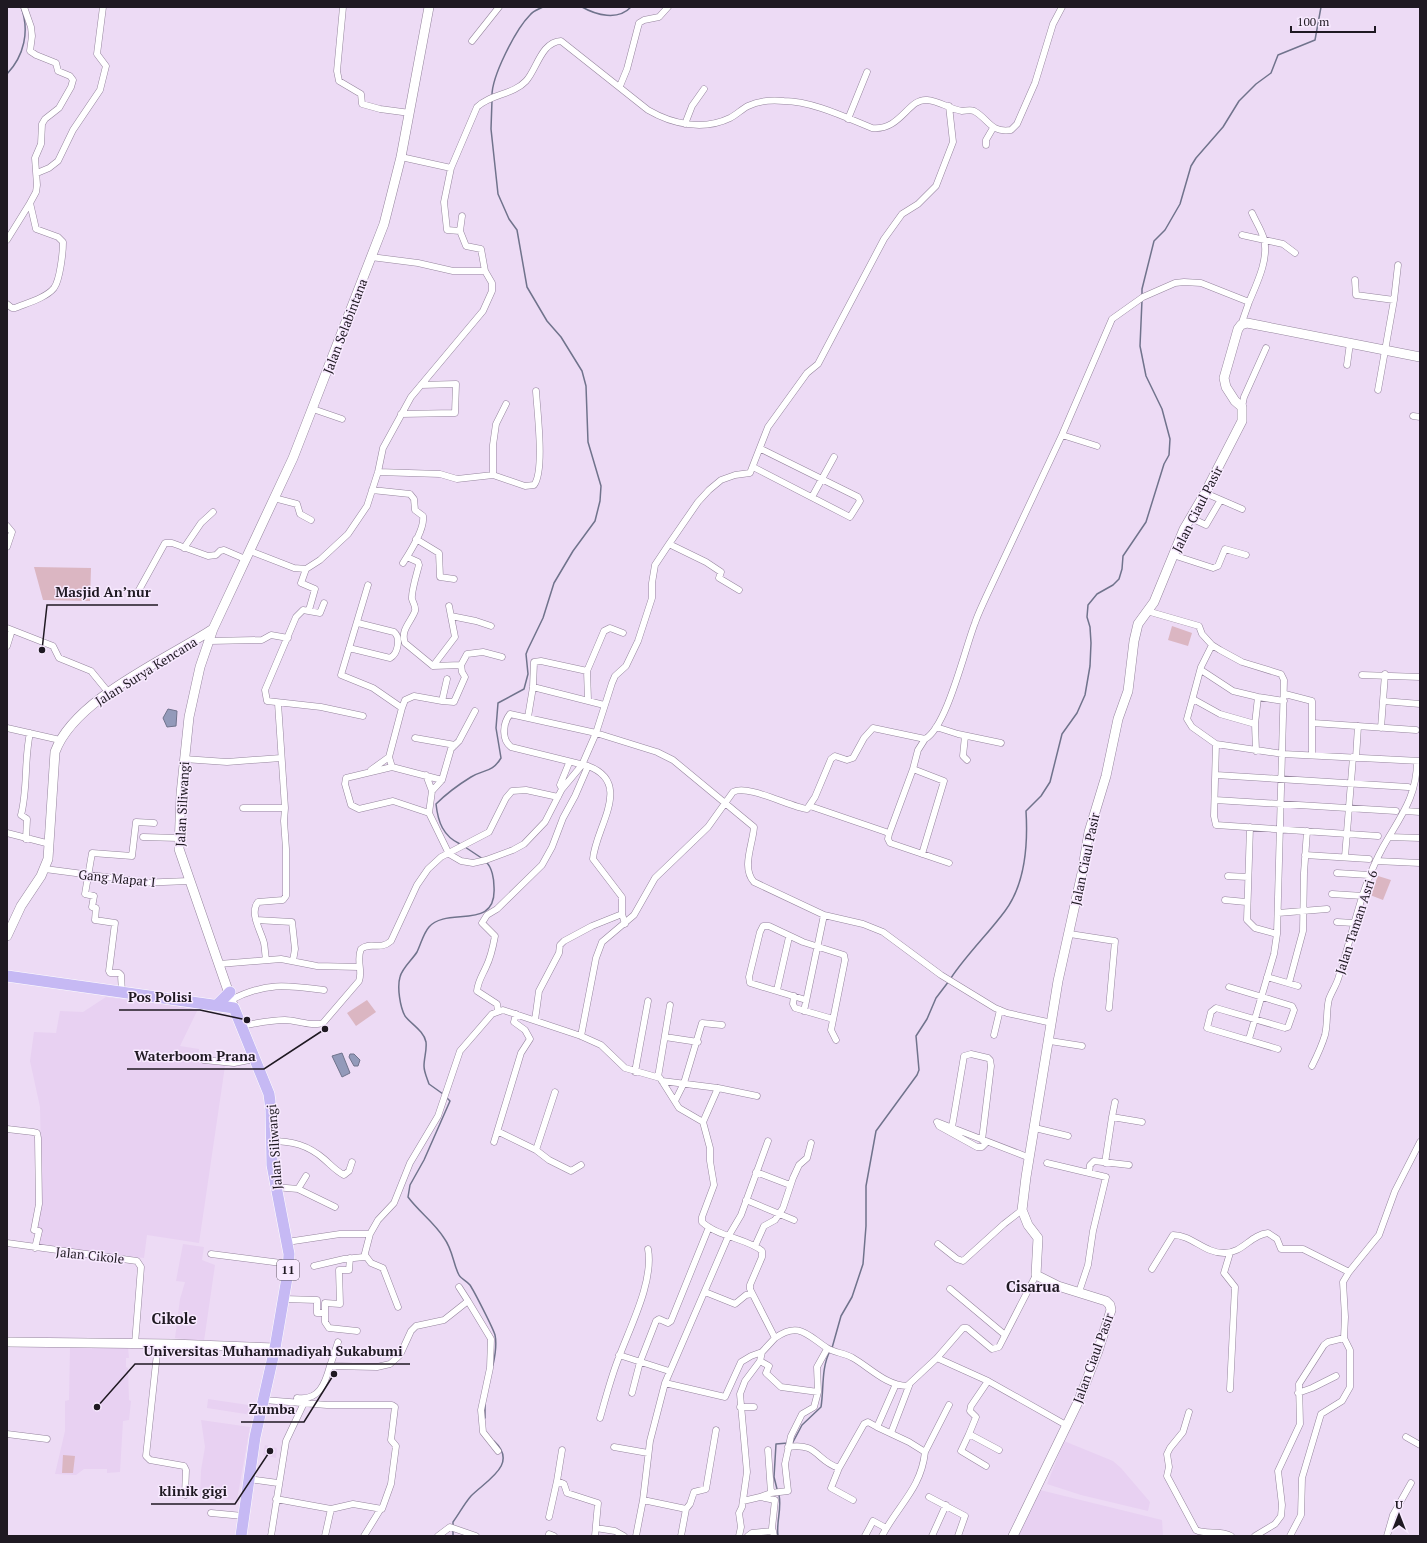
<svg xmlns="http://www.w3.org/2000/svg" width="1427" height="1543" viewBox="0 0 1427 1543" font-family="'PT Serif',serif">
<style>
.built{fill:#e8d1f2}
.green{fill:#dbb6c2}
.water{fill:#939aba;stroke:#70738c}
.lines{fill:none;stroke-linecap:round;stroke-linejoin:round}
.stream{stroke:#70738c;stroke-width:1.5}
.street-casing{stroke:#95859d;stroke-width:7}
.secondary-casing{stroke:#95859d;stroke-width:10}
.highway-casing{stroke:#fff;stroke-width:12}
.street{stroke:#fff;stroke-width:6}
.secondary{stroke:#fff;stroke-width:9}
.highway{stroke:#c6b9f4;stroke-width:11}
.labels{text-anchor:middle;stroke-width:3;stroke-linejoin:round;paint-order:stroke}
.shield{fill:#f8eaff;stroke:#605864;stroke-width:1}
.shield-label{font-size:12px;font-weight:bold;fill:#1f1922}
.street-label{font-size:13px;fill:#1f1922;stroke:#f8eaff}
.quarter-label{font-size:15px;font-weight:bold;fill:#1f1922;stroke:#f8eaff}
.leader{fill:none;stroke:#1f1922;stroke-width:1.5}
.callout-dot{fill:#1f1922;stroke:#f8eaff;stroke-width:1.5}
.callout-label{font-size:14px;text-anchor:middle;font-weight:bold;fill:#1f1922;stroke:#f8eaff;stroke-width:3;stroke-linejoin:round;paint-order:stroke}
</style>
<rect width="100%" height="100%" fill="#eddbf5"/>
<path class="built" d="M106,997L198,1009L180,1046L199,1049L198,1062L225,1066L199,1243L147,1235L144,1258L35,1245L41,1150L40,1107L30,1061L34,1032L56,1033L60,1011L83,1012Z
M183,1244L204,1247L202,1260L215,1265L204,1341L175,1338L180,1299L185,1282L176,1281Z
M70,1347H128L129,1358H126V1367L128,1368L129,1400L131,1401L129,1420L123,1421L120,1472L107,1473V1469H84L76,1475L55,1474L65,1431V1401L69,1400Z
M208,1399L255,1406L252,1415L207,1408Z
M201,1420L250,1427L237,1500L200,1498L201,1470L205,1447Z
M1064,1441L1113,1461L1121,1468L1150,1502L1148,1511L1081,1495L1047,1484Z
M265,1445L277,1448L276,1458L263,1455Z
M1040,1490L1162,1520L1163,1536H1018Z"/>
<path class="green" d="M34,567L91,568L90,601L43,600Z
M1172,626L1192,633L1188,646L1168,640Z
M1378,876L1391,880L1383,900L1370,895Z
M367,1000L376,1012L356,1026L347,1013Z
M63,1455L75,1456L73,1473H62Z"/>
<path class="water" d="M168,709L177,711L176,726L167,727L163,718Z
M342,1053L350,1073L342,1077L332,1056Z
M350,1054H354L360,1060L358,1066H354L349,1057Z"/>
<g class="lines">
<path class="stream" d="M582,7C596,15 618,21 631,7
M7,74C24,56 30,31 21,7
M492,97C491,77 516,29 530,15C533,11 539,9 543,7
M1142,296V289L1154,241L1165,230L1180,204L1191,166L1196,158L1223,127L1239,101L1256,84L1271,73L1278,55L1315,40L1321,7
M460,844C443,836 438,822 436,804C447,793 458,785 471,777C484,769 492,773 501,758L496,728L498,703L524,689L528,674L526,654L528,649L543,618L554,583L573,551L595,521L600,501L601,486L588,442L586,386L582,371L561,337L547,321L527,287L517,230L509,219L498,194L491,129L492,100
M465,847L483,859
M951,978C967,954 988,934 1005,911C1026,883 1028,844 1026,811L1041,796L1050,782L1062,734L1077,713L1085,695L1090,666L1091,643L1090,627L1087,617L1088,605L1097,594L1113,585L1119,579L1122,569L1123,556L1146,522L1164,464L1169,455L1170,439L1162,409L1146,376L1140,346L1142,300
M443,1094L429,1084C427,1078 424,1072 424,1066C424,1058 427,1050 426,1042C424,1031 411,1024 405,1016C400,1007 397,987 400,977C402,968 412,960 417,952C421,944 423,934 429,927C447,906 497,932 494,887C494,879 492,867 486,862
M446,1097L450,1101L424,1160L410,1185L408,1197C419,1212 434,1222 444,1238C453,1250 453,1264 459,1275C461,1279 467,1281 470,1285C474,1291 493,1328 495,1335C497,1344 495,1356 493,1365
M832,1348L841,1316L852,1297L863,1264L866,1226V1186L876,1131L917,1075L919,1070L916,1036L927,1019L936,998L949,981
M485,1418V1404
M792,1444L802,1425L821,1407C824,1389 821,1368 830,1351
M777,1489L774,1477L776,1444L788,1443
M453,1526V1522C459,1514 464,1504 471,1496C487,1480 519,1464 494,1441
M453,1530V1536
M778,1536C776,1522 782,1509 779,1495"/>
<defs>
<path id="street" d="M343,7L337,71L339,81L361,94L362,104L380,109L410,113
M472,41L499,7
M620,86L627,69L639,23L644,20L659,17L668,7
M848,119L867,72
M685,124L692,106L704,89
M986,145V140L993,128
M401,157L451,168L477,107C490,94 513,95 526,81C537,69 541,42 561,41L648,110C672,124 703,131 730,118C736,115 742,109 748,106C758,101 773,100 784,101C812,101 847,118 872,128C901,131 908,98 927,100C939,101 950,109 962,111C966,111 970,109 974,111C989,119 990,133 1011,130L1017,124L1035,83L1053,24L1062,7
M451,168L444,202L447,230L460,231L462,216
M37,173L49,168L58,161L73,130L100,90L106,66L97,54L103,7
M1242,235L1283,244L1295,253
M7,240L30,203
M371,257L418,263L453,271H485L481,249L466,246L460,231
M1355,280L1356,295L1394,300
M1249,302C1257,283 1269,259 1264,239C1261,229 1256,222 1252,213
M7,304L12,308H15C27,303 46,298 54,288C60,280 63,252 63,242L58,237L36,229L30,203L36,192L37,185L35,158L41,144L42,124L45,119L59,108L71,87L73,80L70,76L58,71L56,63L36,55L30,51L32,36L31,27L24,7
M1347,365L1350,343
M1378,390L1394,300L1398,265
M1242,407L1244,397L1266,348
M313,409L342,419
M401,414L455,413L456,384L421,385
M1413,416L1420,417
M1062,435L1097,446
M753,467L850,517L860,501L858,497L761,449
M378,472L440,474L457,479L493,475L525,486L534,485C545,471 537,410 536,391
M493,475V445L496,424L506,404
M372,490L410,494L414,499L415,510L423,516C425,529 410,552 403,563
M1205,493L1242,509
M812,497L834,457
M274,498L297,504L300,514L311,520
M1191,518L1206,525L1220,501
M7,526L12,532L7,547
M416,539L439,553L440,577L454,579
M669,544L706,562L721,572L719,578L739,590
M184,548L201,523L213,512
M250,551L294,568L306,569L320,560L348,534L367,506L378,472L383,448L411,397L483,311L492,291V283L485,271
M1173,555L1213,568L1218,566L1225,549L1246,555
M407,557L418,562L419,565C417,573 411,592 412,599C413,603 416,606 415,611C411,622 400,630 405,643L433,666L461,665L462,672L465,677L454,702L442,701
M306,569L301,583L315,589L309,610
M368,585L341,675L373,688L402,708L389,757L392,767L442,780
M139,590L165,543H172L208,556L216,555L220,551L224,550L245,559
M324,603L320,613L303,610L296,617L265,690L267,701L321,707L363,716
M1147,611L1199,626L1202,634L1212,645L1220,650L1242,662L1281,674L1284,680L1277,934L1274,954L1249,1039
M451,616L476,621L491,626
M7,628L53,646L59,658L91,671L109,693
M210,641L262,640L271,635L288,638
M1212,645L1201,667L1187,719L1192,727L1216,744L1214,816L1216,825L1378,836
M7,646L12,630
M349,648L390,658C398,654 401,638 394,632L358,623
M461,665L467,654L483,652L502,657
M433,666L455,637L449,606
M1201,670L1233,691L1258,697L1284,701
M1362,675L1420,677
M533,687L604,705
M1285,694L1312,701V755
M1193,699L1220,714L1255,724
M588,700L587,671L604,631L610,628L623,633
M1383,701L1420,704
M402,708L405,700L414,696L442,701L447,679
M528,717L533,687L534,662L541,661L587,671
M1313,723L1416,730
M936,727L958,734L1001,743
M7,728L60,740
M1381,728L1385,674
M965,736L963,756L967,760
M415,738L455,745
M1216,744L1283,754L1420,761
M1256,751L1255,724L1258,697
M1356,758L1358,726
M184,759L227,762L281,758
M392,767L346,778L345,784L351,805L359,809L393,801L429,813
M371,770L389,757
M426,775L432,791L429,813L449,854L461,861L473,863L486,860L513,850L524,844L545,822L562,789L582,765L596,733L612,683L615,676L626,666L638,641L652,598V583L655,565L669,544L698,502L709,490L721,480L735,475L750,473L768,427L807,373L818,364L884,239L902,214L918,204L936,186L953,142L949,106
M1216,775L1408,787
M562,789L560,785L569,763
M432,791L442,780L451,749L459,741L475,711
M1215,800L1396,811
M810,806L886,832L889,834L888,839L890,843L949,863
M243,808H285
M1405,811L1420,812
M1250,827L1247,920L1255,928L1277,934
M7,833L50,844
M889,834L913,769
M143,837L178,838
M1389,837L1420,838
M26,839L27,819L21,815C28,788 24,760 30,733
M922,854L944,781L913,769L918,750L925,739
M1305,855L1369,859
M1345,857L1353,757
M1376,861L1420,863
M45,869L129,880L138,883L189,881
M1337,873L1369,875
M1228,876L1248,877
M1332,894L1363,896
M1225,900L1246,902
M1278,913L1327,909
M256,920L292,922L295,949L293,961
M1337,922L1354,923
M625,924L622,914V897L593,859C595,828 634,783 588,766L511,747C501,739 503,723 510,714L596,733L657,752L673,760L754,827C753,844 741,868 754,882L824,915L863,924L883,932L941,975L995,1008L1007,1013L1052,1023
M1070,934L1115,941L1109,1008
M266,959C265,954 265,948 264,943C261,931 249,913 258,902L283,900L286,896V849L284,821L285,808L278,703
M219,964L281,959L317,966L359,967
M1267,977L1298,986
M1289,983L1303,931L1304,873L1307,831
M1229,987L1292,1006L1294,1010L1288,1027L1285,1028L1216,1008L1211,1012L1207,1028L1278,1049
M777,990L789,937
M122,993L121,975L119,973H110L109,971L115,923L95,920L96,908L92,907L94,896L85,894L92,853L132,856L136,822L154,823
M794,996L793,1004L795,1008L833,1019
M231,1000C266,982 286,985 324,990
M806,1000L750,983L749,977L760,932L763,926H769L803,942L844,955L845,960L831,1030L836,1040
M498,1011L497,1004L477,991C478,981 482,976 486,967C491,957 493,947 495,936L482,923L487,915L497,909L542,865L552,847L563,818L575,796L588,766
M804,1011L824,915
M535,1020L539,991L559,953L560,945L564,941L592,926L622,914
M242,1026C256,1023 270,1020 285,1020C297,1020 312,1027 323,1023L359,981C363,971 356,960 361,949C370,941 380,951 391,941L417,885L428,869L441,857L489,832L506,798L512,791L526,790L558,797
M994,1035L1000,1010
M581,1036L596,958L602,942L634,915L655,878L708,827L733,792C748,784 790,807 807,809L815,797L831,759L835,756L847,760L853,758L864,738L873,728L925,739C947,727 965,648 975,623C978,614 982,606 986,597L1062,435L1112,319L1143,297L1175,283L1184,282L1201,283L1249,302L1241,325
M665,1037L698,1042
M1050,1041L1082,1046
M204,1060L234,1063L254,1059
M1312,1066C1317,1056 1322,1045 1325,1035C1328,1023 1326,1010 1329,999C1332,991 1337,984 1339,976C1353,933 1361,887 1383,847C1400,817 1417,797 1417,761
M635,1072L648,1001
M658,1077L670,1005
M662,1081L718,1088L757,1096
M675,1101L684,1083L702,1023L722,1025
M1112,1117L1115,1102
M703,1122L718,1088
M952,1127L964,1056L971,1054L988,1058L990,1060L991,1066L982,1140
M1035,1128L1068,1136
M7,1129L33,1132L37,1133L38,1138L39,1204L34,1230L39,1231L35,1248
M499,1132L536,1150L549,1160L571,1171L581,1165
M271,1141C292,1141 308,1145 324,1159C331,1165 336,1171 344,1175L349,1171L352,1162
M494,1142L521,1053L530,1039L525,1030L514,1022L516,1014
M987,1142L982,1147H977L939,1126L937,1122L1030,1158
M536,1150L555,1092
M1047,1163L1106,1177L1093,1231L1088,1265L1079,1292
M1105,1163L1112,1117L1142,1122
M756,1172L790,1185
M1089,1173L1090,1165L1094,1161L1129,1165
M275,1187L298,1189L335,1207
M298,1189L306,1176
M746,1200L794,1220
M287,1242L340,1234H370L378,1220L394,1203L410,1163L438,1116L460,1051L492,1014L503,1010L581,1036L601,1045L625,1068L660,1078L679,1108L703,1122L710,1148V1161L714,1185L702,1217V1222C718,1237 749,1239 762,1251V1257L750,1285V1289L775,1338C799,1321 807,1335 827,1348C835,1353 845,1353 853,1358C869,1367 887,1386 907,1386L937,1358L963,1328H967L992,1349L999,1347L1036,1275
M7,1243L137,1261L141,1267L135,1344
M938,1244L957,1259L963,1261L1004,1224L1022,1210
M755,1246L764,1226L775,1220L783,1208L793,1178L799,1165L807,1158L811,1143
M1230,1253L1224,1273L1235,1287L1230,1389
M211,1254L289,1264
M365,1255L371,1263L383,1268L398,1307
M350,1258L349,1270H339L340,1304L325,1303V1322L329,1328L357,1331
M314,1266L344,1259L364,1257L370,1234
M1152,1269L1173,1235C1192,1235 1204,1253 1224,1253C1243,1253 1250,1235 1268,1233L1277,1239L1281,1249H1303L1349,1272
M950,1289L1005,1335
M705,1292L735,1304L746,1295L752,1294
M284,1299L317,1300V1313H325
M468,1301L491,1339L490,1368L481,1410L483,1432L498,1451
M158,1344L146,1456L150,1460L184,1466L186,1470L185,1495
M619,1355L669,1371
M937,1358L988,1381L1066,1425
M760,1361L769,1366L766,1373L781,1387L818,1392L817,1367L827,1349
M330,1366L338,1342
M988,1381L971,1406L970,1411L976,1417L969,1434L999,1450
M665,1383L725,1397L741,1362L751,1356L762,1352
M632,1393L640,1362L656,1321L659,1319L668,1323L671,1321L709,1227
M1298,1393L1312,1388L1336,1376
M297,1398C319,1401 325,1384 330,1366L377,1367L390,1364L400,1355L411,1331L416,1326L444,1320L468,1301L459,1287
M264,1400L327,1405H392L395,1407L391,1440L396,1446L391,1484L382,1509L353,1504L331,1509L276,1499
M740,1407H754
M1189,1412L1183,1432L1170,1448L1167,1454L1169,1467L1167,1476L1196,1530C1206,1535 1220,1530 1231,1536
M600,1418C606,1397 611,1377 619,1357C630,1327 654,1281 648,1249
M891,1433L909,1386
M7,1434L47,1439
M969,1434L961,1451L986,1466
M1406,1437L1420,1445
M614,1447L648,1453
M788,1447C818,1442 816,1461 839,1468L864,1424L868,1422L877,1427
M562,1450L557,1481L564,1484L567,1493L598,1503L595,1536
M768,1450L771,1493
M925,1452L949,1405
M839,1468L831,1488L853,1500
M248,1479L278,1483
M760,1497L771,1493L788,1491L785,1464L791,1436L802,1414L814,1407L818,1392
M929,1497L965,1516L958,1536
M743,1501L760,1497L775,1500L772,1528L774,1536
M686,1509L690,1504L694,1492L706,1489L716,1430
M211,1513L243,1516
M549,1517L557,1481
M596,1528L615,1531L624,1536
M549,1534L554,1536
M271,1536L286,1441L304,1403
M325,1536L331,1509
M364,1536L380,1510
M438,1536L450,1527L476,1536
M636,1536L643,1500
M681,1536L686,1509L643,1500L650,1441L665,1383L728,1237L741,1215L768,1141
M739,1536L741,1527L739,1513L742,1507L747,1472L740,1394L745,1381L760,1361L762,1352L775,1338
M748,1536L752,1533L773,1531
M865,1536L873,1521L886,1528
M882,1536C898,1505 921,1489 925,1452L909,1442L877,1427L896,1384
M932,1536L946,1505
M1255,1536L1275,1524L1281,1516L1282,1505L1278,1471L1300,1424L1299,1384L1324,1345L1328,1342L1344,1338
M1290,1536L1301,1515L1302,1478L1321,1414L1342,1401L1350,1387V1350L1344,1338L1345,1317L1343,1282L1349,1272L1379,1235L1395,1191L1420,1142
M1387,1536L1393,1515L1411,1483"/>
<path id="secondary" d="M7,936L21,906L41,876L48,859L55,752C74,699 167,659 213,629
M234,1008L179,849L181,794L189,717L200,667L213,629L293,458L384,224L401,157L429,7
M7,1342L172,1344L275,1348
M1013,1536L1079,1400L1098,1351L1111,1310L1110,1305L1106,1301L1058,1286L1036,1275L1038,1238L1028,1225L1022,1210L1026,1177L1058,981L1082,873L1089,832L1106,776L1118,719L1128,691L1134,641L1138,624L1154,602L1184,529L1205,493L1242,421V407L1235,401L1226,387L1224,378L1238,329L1241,325L1247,323L1420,357"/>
<path id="highway" d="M7,976L234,1008L269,1094L271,1110L272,1165L289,1254L288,1272L275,1348L255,1437L241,1536
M217,1005L230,992"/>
</defs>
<use href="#street" class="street-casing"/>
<use href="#secondary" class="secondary-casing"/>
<use href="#highway" class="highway-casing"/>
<use href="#street" class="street"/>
<use href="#secondary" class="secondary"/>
<use href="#highway" class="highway"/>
</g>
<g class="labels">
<rect class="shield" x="277" y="1260" width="22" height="20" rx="3"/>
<g class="shield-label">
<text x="288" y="1274">11</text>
</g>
<g class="street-label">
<text transform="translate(345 326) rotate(-69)" y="5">Jalan Selabintana</text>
<text transform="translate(1197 509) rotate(-63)" y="5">Jalan Ciaul Pasir</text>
<text transform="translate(146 671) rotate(-32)" y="5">Jalan Surya Kencana</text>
<text transform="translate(182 804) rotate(-87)" y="5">Jalan Siliwangi</text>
<text transform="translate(1085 859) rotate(-78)" y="5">Jalan Ciaul Pasir</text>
<text transform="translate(117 878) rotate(6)" y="5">Gang Mapat I</text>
<text transform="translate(1356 922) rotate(-72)" y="5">Jalan Taman Asri 6</text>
<text transform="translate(274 1147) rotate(-94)" y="5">Jalan Siliwangi</text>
<text transform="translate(90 1255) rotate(6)" y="5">Jalan Cikole</text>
<text transform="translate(1093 1358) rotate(-70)" y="5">Jalan Ciaul Pasir</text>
</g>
<g class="quarter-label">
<text x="1033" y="1292">Cisarua</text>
<text x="174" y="1324">Cikole</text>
</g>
</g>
<path class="leader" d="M42 650L47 605H158M247 1020L200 1010H119M325 1029L264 1069H127M97 1407L135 1364H410M334 1374L304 1422H241M270 1451L235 1504H151"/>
<g class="callout-dot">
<circle cx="42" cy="650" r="4"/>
<circle cx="247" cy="1020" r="4"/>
<circle cx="325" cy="1029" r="4"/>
<circle cx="97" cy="1407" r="4"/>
<circle cx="334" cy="1374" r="4"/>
<circle cx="270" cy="1451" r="4"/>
</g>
<g class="callout-label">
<text x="103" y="597">Masjid An’nur</text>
<text x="160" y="1002">Pos Polisi</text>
<text x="195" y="1061">Waterboom Prana</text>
<text x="273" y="1356">Universitas Muhammadiyah Sukabumi</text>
<text x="272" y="1414">Zumba</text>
<text x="193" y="1496">klinik gigi</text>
</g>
<rect width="1427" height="1543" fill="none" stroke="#1f1922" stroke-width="16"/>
<g transform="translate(1399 1515)" stroke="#f8eaff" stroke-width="3" paint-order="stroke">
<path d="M0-3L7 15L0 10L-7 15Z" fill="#1f1922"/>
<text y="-6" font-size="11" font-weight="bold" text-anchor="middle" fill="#1f1922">U</text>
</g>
<path d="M1291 26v6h84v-6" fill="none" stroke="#1f1922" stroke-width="2"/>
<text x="1297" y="26" font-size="12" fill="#1f1922" stroke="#f8eaff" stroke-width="3" paint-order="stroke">100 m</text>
</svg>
